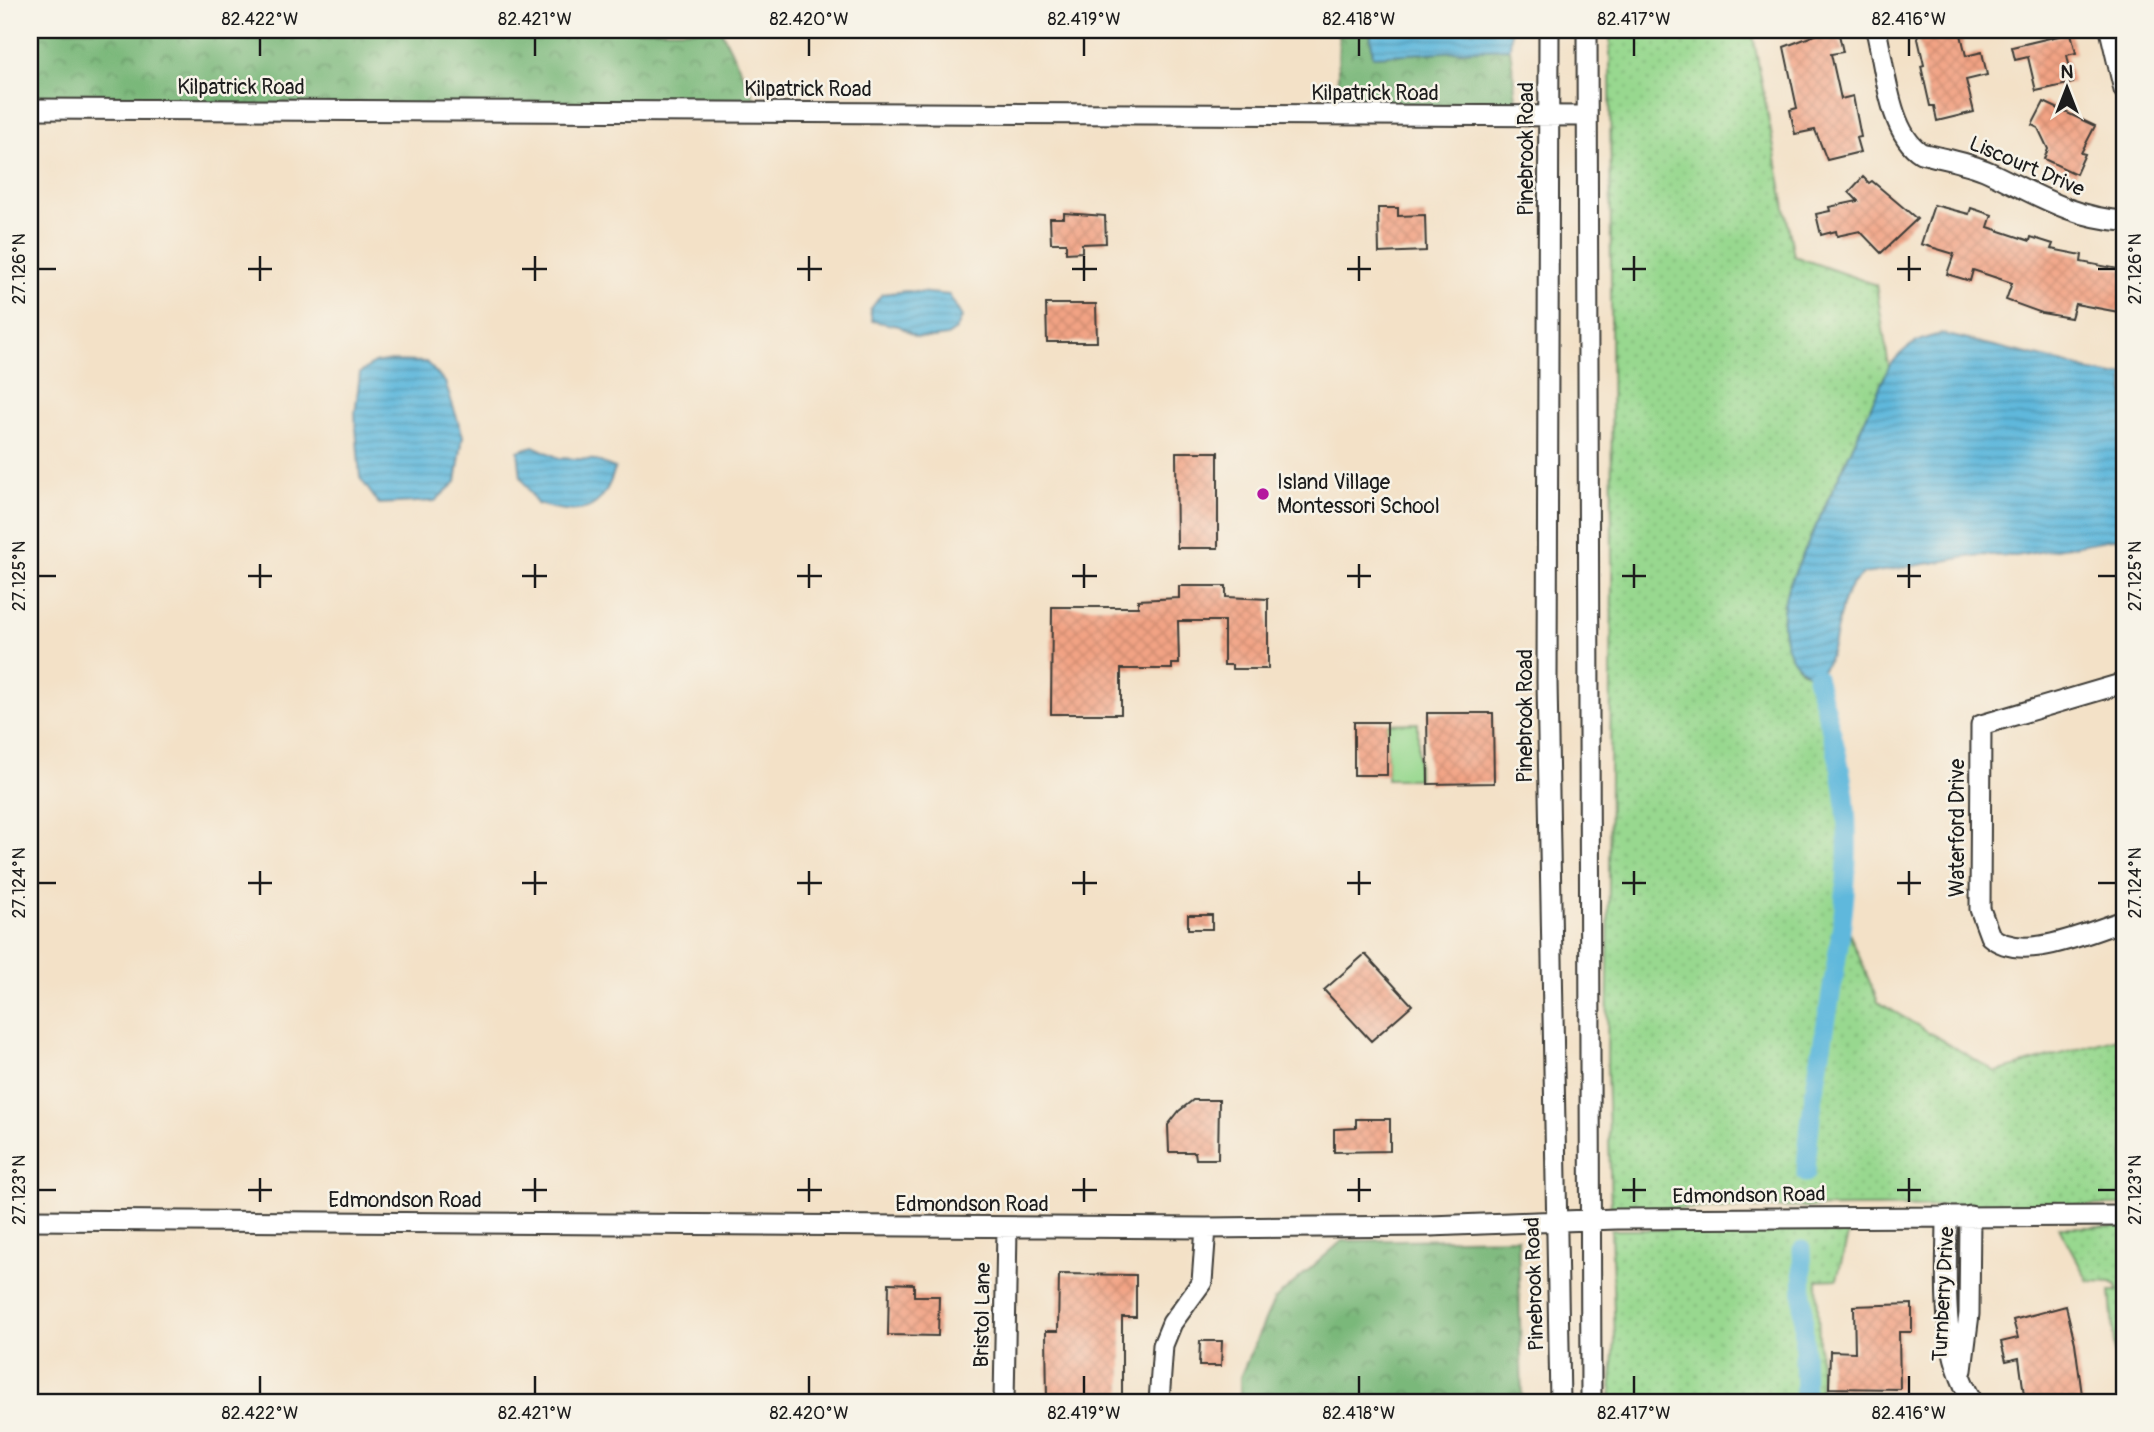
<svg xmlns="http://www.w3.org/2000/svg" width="2154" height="1432" viewBox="0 0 2154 1432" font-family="Pangolin,sans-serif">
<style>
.grass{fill:url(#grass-dots);stroke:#5a7a56;stroke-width:2}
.forest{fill:url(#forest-crowns);stroke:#4b6a4b;stroke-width:2}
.park{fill:#98d88f;stroke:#5a7a56;stroke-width:2}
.water{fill:url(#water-rules);stroke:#3e6a7c;stroke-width:2}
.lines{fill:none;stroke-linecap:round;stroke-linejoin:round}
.canal{stroke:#5fb8dc;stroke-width:19}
.building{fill:url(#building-cross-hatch)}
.minor-casing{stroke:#3c3a36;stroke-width:23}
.minor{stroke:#fff;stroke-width:19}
.ticks{fill:none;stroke:#1c1c1c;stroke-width:2.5}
.poi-dot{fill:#b5179e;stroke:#f7f3e8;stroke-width:2.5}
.labels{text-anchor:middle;stroke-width:5;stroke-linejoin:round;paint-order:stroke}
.street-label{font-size:21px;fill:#1c1c1c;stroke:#f7f3e8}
.poi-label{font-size:21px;fill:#1c1c1c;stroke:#f7f3e8;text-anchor:start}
.neatline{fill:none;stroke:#1c1c1c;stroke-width:2.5}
.ticks-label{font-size:18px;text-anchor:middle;fill:#1c1c1c}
</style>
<defs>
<pattern id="grass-dots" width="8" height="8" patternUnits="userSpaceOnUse" patternTransform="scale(1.75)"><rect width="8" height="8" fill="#98d88f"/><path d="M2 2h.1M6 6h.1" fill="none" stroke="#82b97b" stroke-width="1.8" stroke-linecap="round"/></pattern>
<pattern id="forest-crowns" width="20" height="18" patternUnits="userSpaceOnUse" patternTransform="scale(1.75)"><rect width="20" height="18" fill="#7ab87a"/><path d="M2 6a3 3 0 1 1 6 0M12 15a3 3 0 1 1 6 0" fill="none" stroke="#639563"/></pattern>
<pattern id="water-rules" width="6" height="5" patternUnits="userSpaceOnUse" patternTransform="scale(1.75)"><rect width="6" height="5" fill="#5fb8dc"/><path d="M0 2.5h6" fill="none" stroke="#4e95b2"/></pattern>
<pattern id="building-cross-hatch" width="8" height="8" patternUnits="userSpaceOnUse" patternTransform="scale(1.75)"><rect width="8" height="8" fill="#f2a384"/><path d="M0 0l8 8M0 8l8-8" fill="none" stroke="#cf8c71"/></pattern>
</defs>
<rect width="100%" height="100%" fill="#f7f3e8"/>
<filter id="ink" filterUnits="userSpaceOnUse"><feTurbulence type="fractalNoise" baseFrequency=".0143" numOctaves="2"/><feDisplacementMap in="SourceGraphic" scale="14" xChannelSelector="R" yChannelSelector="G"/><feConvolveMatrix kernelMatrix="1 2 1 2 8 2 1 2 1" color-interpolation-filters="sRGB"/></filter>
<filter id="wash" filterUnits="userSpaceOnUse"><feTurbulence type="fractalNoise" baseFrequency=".00686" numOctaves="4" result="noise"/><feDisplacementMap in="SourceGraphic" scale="28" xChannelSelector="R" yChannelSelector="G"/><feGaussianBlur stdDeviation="1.57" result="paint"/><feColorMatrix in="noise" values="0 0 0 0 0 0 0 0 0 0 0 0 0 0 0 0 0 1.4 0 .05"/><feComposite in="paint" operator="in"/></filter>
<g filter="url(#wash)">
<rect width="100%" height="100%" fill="#f3e1c7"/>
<path class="grass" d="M1610,30H1752L1794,256L1876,285L1889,367L1788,587L1786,643L1800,670L1816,677L1840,766L1845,798L1842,915L1878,1002L1996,1072L2124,1036V1205L1611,1209L1607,1067L1612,576Z
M2059,1227H2124V1402L2116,1370L2110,1291H2118L2117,1285L2111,1282L2088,1281Z
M1850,1228L1837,1279L1817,1280L1821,1402H1610L1615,1340L1611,1230Z"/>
<path class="forest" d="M30,30H721L761,111L30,105Z
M1339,30H1370L1373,56L1510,48L1517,107L1337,117Z
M1518,1238L1522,1402H1240V1377L1274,1300L1342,1241Z"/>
<path class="park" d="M1418,723V779H1387V724Z"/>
<path class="water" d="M1370,30H1511L1510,48L1373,56Z
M907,291L949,295L962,317L956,330L947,336L933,338L916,337L899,326L872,321L870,310L882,294Z
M1943,334L2065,363L2092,372L2114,376L2124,374V537L2016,556L1980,555L1864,574C1829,596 1845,650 1816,677C1780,664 1778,619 1788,587L1889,367C1904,347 1918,338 1943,334Z
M385,361L426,362L445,382L463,436L456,482L435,501L379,504L360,478L355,414L360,373L374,363Z
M533,446L559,458L595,460L615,468C602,515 580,516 537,504L521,477L518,451Z"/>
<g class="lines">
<path class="canal" d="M1806,1173C1812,1048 1858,923 1845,797C1840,756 1827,716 1816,677
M1802,1250L1805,1402"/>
</g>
<g id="blocks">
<path class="building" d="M1828,30H1838L1843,52L1831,54L1841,99L1853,96L1861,137L1856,138L1860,152L1827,160L1815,130L1795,134L1790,110L1797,108L1784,47Z
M1916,30H1960L1966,56L1982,52L1987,75L1966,80L1974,112L1937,121L1934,106H1930L1921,66L1924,65Z
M2071,33L2076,53L2067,55L2073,83L2036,91L2028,57L2015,60L2012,47Z
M2044,102L2095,126L2081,153L2085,154L2076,174L2044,159L2048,149L2038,128L2032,125Z
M1863,177L1869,183L1872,181L1917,219L1881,253L1860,231L1837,236L1836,231L1821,235L1816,214L1830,211L1829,207L1858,201L1849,192Z
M1934,205L1969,214L1971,208L1992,215L1988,227L2030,241L2031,237L2053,244L2051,249L2082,255L2081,262L2124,270V313L2075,304L2071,318L2042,313L2006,300L2012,283L1973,270L1970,281L1947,274L1954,254L1921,244Z
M1378,208H1398V216L1425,215L1426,251L1379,253Z
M1064,213L1105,216L1106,243L1082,244V252L1066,253V243H1051L1050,218H1064Z
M1046,304H1096L1097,342H1047Z
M1176,452H1218V548H1177Z
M1179,586H1226V597L1268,599V669H1232V665H1224V621H1178L1179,664H1172V669H1121V714H1051L1052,607H1138V600L1179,598Z
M1427,713H1493L1494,783L1428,784Z
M1354,722H1387V775H1354Z
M1188,915H1212V929H1188Z
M1365,954L1412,1005L1371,1041L1324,990Z
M1193,1100H1219L1218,1159H1196L1195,1152H1169L1168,1125L1179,1111Z
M1356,1119H1390V1151L1334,1152V1129L1356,1128Z
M1059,1274L1136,1275V1317H1122V1402H1047L1046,1331H1058Z
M889,1283L914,1284V1296H939L938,1336L888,1335Z
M1912,1304V1332H1899L1900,1389L1829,1388L1830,1351L1855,1352L1854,1306Z
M2066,1306L2075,1343L2083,1402H2025L2019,1358L2006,1361L2001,1342L2018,1338L2013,1320Z
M1200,1341H1222L1221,1366H1199Z"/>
</g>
</g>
<g filter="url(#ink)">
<use href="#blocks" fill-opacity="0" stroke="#3c3a36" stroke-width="2"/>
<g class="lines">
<defs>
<path id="minor" d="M1549,30L1547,682L1560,1402
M1587,30L1591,1402
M1876,30C1885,66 1889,133 1921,153C1944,159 1967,162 1989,172C2034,193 2072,218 2124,221
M2110,30L2124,90
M30,109L1586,116
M2124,683L1981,725L1980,909L1990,936C2022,964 2087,932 2124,921
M1947,1216C1947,1277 1939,1348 1973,1402
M30,1220L1206,1228L1430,1226L1616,1219L2124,1216
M1962,1370L1969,1314L1970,1216
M1004,1402L1007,1228
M1159,1402L1163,1345L1172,1323L1202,1282L1206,1228"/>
</defs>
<use href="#minor" class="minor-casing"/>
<use href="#minor" class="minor"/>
</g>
</g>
<path class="ticks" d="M260,38V56M535,38V56M809,38V56M1084,38V56M1359,38V56M1634,38V56M1909,38V56M260,256V281M535,256V281M809,256V281M1084,256V281M1359,256V281M1634,256V281M1909,256V281M38,269H56M248,269H272M522,269H547M797,269H822M1072,269H1097M1347,269H1371M1622,269H1646M1897,269H1921M2098,269H2116M260,564V588M535,564V588M809,564V588M1084,564V588M1359,564V588M1634,564V588M1909,564V588M38,576H56M248,576H272M522,576H547M797,576H822M1072,576H1097M1347,576H1371M1622,576H1646M1897,576H1921M2098,576H2116M260,871V895M535,871V895M809,871V895M1084,871V895M1359,871V895M1634,871V895M1909,871V895M38,883H56M248,883H272M522,883H547M797,883H822M1072,883H1097M1347,883H1371M1622,883H1646M1897,883H1921M2098,883H2116M260,1178V1202M535,1178V1202M809,1178V1202M1084,1178V1202M1359,1178V1202M1634,1178V1202M1909,1178V1202M38,1190H56M248,1190H272M522,1190H547M797,1190H822M1072,1190H1097M1347,1190H1371M1622,1190H1646M1897,1190H1921M2098,1190H2116M260,1376V1394M535,1376V1394M809,1376V1394M1084,1376V1394M1359,1376V1394M1634,1376V1394M1909,1376V1394"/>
<circle class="poi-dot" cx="1263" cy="494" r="7"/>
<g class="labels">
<g class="street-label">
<text x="241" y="94">Kilpatrick Road</text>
<text x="808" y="96">Kilpatrick Road</text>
<text x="1375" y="100">Kilpatrick Road</text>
<text transform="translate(1526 149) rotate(-90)" y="7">Pinebrook Road</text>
<text transform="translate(2027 166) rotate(23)" y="7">Liscourt Drive</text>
<text transform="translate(1525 716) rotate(-90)" y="7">Pinebrook Road</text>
<text transform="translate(1957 828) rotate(-90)" y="7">Waterford Drive</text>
<text transform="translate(1749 1195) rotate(-1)" y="7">Edmondson Road</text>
<text x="405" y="1207">Edmondson Road</text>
<text x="972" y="1211">Edmondson Road</text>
<text transform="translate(1534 1284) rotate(-92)" y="7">Pinebrook Road</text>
<text transform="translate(1943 1294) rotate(-87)" y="7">Turnberry Drive</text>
<text transform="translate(982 1315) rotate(-89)" y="7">Bristol Lane</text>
</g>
<g class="poi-label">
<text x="1277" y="489">Island Village<tspan x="1277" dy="24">Montessori School</tspan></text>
</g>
</g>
<rect width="2154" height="1432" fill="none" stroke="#f7f3e8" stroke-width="77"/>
<g transform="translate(2067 88)" stroke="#f7f3e8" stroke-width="5" paint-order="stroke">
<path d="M0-5L12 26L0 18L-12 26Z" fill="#1c1c1c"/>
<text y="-10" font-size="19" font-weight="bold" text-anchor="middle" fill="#1c1c1c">N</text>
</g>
<rect x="38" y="38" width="2078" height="1356" class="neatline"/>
<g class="ticks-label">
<text x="260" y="25">82.422°W</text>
<text x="535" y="25">82.421°W</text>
<text x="809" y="25">82.420°W</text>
<text x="1084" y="25">82.419°W</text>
<text x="1359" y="25">82.418°W</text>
<text x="1634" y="25">82.417°W</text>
<text x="1909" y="25">82.416°W</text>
<text transform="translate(19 269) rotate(-90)" y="6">27.126°N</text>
<text transform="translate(2135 269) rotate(-90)" y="6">27.126°N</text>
<text transform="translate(19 576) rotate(-90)" y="6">27.125°N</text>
<text transform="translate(2135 576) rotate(-90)" y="6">27.125°N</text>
<text transform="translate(19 883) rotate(-90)" y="6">27.124°N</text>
<text transform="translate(2135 883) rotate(-90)" y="6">27.124°N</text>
<text transform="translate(19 1190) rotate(-90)" y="6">27.123°N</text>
<text transform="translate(2135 1190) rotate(-90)" y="6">27.123°N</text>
<text x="260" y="1419">82.422°W</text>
<text x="535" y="1419">82.421°W</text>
<text x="809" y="1419">82.420°W</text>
<text x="1084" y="1419">82.419°W</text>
<text x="1359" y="1419">82.418°W</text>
<text x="1634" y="1419">82.417°W</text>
<text x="1909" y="1419">82.416°W</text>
</g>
</svg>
